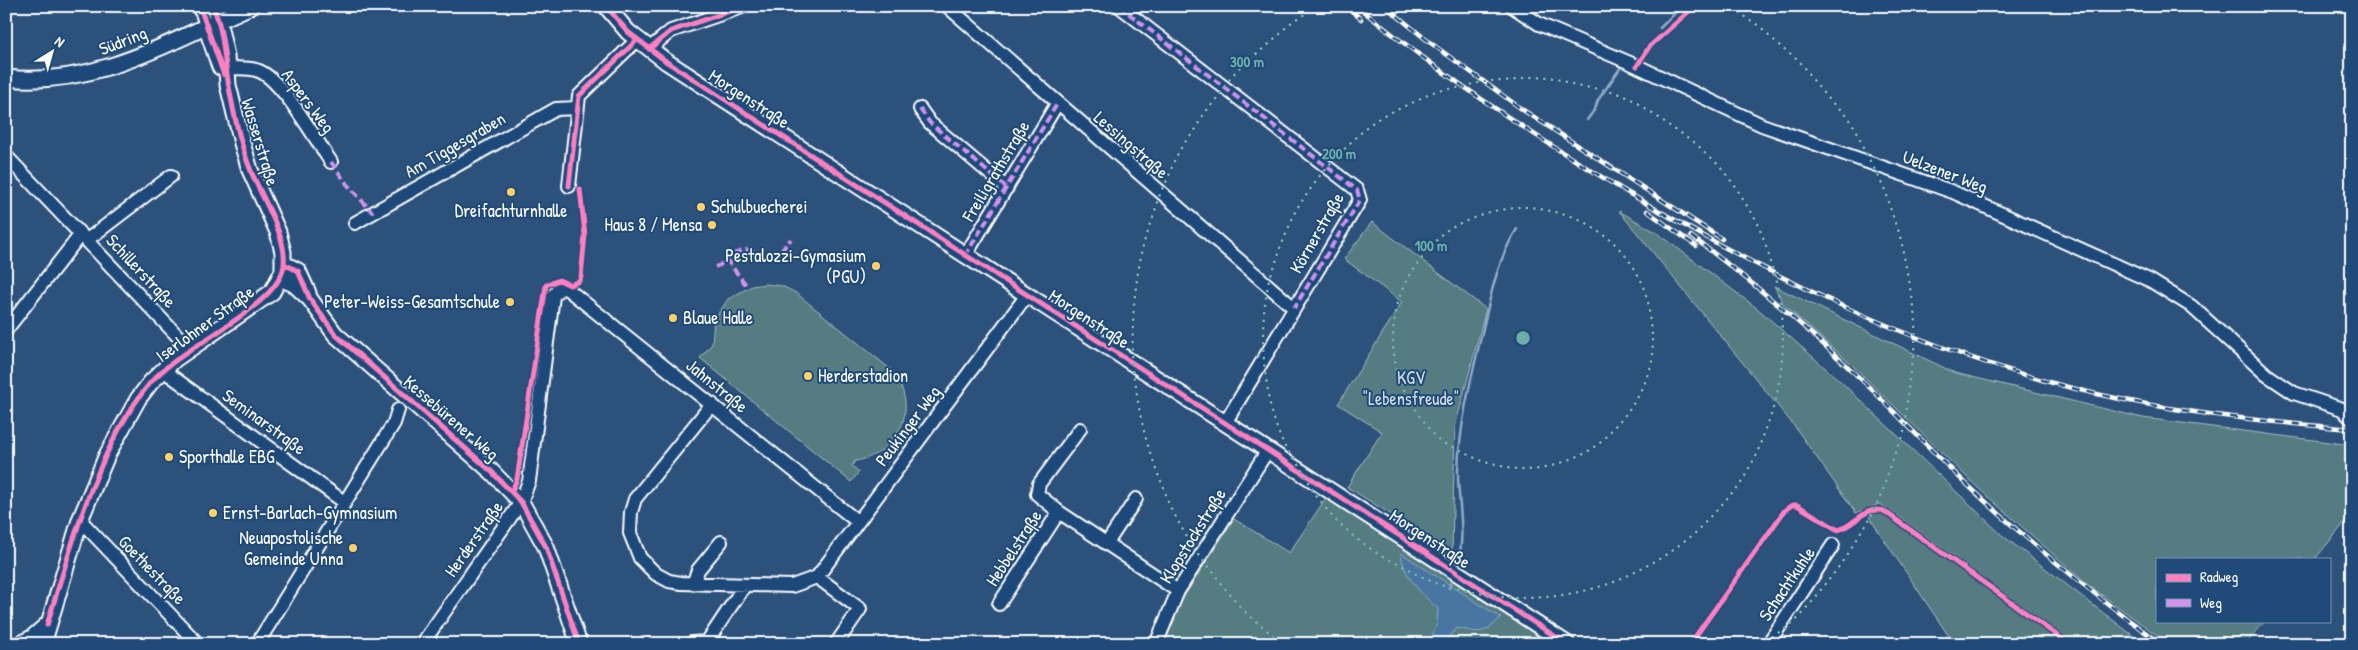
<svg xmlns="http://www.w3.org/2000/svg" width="2358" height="650" viewBox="0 0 2358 650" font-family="'Patrick Hand',sans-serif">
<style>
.green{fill:#557b81;stroke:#aabdc0}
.water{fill:#4875a3;stroke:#91acc8}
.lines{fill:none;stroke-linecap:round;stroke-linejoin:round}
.stream{stroke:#91acc8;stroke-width:2.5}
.minor-casing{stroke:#fff;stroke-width:16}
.major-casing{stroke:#fff;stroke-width:19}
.minor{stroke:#1f4a7a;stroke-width:12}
.major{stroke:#1f4a7a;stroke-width:15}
.rail-casing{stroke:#fff;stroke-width:4.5}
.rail{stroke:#1f4a7a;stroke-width:2.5;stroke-dasharray:8;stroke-linecap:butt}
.quiet{stroke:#d193ec;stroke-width:4;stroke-dasharray:8 4;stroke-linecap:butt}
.cycleway-casing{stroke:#1f4a7a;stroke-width:8}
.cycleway{stroke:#ff80c0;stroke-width:5}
.ring{fill:none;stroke:#6fada8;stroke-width:2.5;stroke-dasharray:2.5 5}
.poi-dot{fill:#ffd166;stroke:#1f4a7a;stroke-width:2}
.labels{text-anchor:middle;stroke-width:4;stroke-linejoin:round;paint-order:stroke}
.street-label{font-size:18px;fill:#fff;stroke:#1f4a7a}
.poi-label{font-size:18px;fill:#fff;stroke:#1f4a7a;text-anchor:start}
.park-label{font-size:18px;fill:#d4dee0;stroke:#1f4a7a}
.centre{fill:#6fada8;stroke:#1f4a7a;stroke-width:2.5}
.ring-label{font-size:15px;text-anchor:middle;font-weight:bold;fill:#6fada8;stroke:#1f4a7a;stroke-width:4;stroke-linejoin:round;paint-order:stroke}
</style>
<rect width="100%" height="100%" fill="#2c517b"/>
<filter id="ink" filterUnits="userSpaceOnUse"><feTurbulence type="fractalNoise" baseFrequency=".02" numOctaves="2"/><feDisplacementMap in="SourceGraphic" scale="10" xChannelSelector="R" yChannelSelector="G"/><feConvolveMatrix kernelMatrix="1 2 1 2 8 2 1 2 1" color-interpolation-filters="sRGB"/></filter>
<g filter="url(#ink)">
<path class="green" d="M1619,211L1659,234L1758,309L1838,379L2003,536L2144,644H2075L1887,508L1879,504L1856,513L1795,427Z
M1372,222L1486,309L1455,427L1452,552L1347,487L1382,432L1338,404L1402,302L1344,259Z
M766,284L782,286L796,293L889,368C893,373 898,379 900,384C917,420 890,456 855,461L852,466L859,472L851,482L700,358L712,344L714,320L728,299L752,286Z
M1774,286L1955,373L2143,418L2352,445V514L2315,559H2157V621H2265L2246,644H2169L2087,584L1978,488L1851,364L1784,305Z
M1326,498L1551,644H1164L1176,609L1234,519L1289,553Z
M1879,511L1884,514L2064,644H1954L1869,517Z"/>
<path class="water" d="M1401,553L1501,618C1483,635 1481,633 1457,628L1442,644H1429L1437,624L1438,609C1420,592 1404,578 1401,553Z"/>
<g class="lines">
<path class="stream" d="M1660,28L1682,6
M1587,120L1595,109L1598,100L1621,67
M1457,564C1467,535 1457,499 1458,469C1460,421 1471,379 1482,333C1490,298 1497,260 1517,229
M1449,588L1452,579"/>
<defs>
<path id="minor" d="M197,6L202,13L206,26
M213,6L218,20
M947,6L1294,308
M1119,6L1357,190L1360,200L1225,423
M1512,6L1539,24L1637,66L1762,125L1953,192L2151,281L2191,306L2267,375L2294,393L2342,409L2352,419
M649,49L671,31L745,6
M220,67C233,70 247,66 259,71C282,80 316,140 331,162
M920,109L930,123L1007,188
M6,156L190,349
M569,186L579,96L637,40
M355,223L556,109L576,108
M87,240L171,176
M965,256L1057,104
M6,330L81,234
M163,370L344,502
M712,404L635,499L631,512L630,533L640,558L656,574L669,581L681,583L792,586L817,577L1027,295
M1080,429L1039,484L1037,494L1059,512L1178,591
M80,520L198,644
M1107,543L1136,499
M817,577L860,609L836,644
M693,584L698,570L721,542
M999,604L1059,512
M692,643L707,642L745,585
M257,644L394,423L398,410
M422,644L521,502L529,481L553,296L559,289L566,288L858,522
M1156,644L1178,591L1268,450
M1768,644L1833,545"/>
<path id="major" d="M606,6L628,32L667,62L1567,644
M206,26L220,67
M6,78C96,88 172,40 251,6
M284,264L298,271L308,293
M280,278L294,284L310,299L335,334L491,471L521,502L546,547L579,644
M20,644L32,638L47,625
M43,644L80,520L107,455L138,399L151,382L175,359L272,292L283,271V252L278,232L250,170L242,143L228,85L226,56L218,20"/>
</defs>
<use href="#minor" class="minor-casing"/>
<use href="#major" class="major-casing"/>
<use href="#minor" class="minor"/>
<use href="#major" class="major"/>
<defs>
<path id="rail" d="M1346,6L1361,19
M1357,6C1441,75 1532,135 1625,191C1765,274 1910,346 2068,387C2161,411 2256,421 2352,429
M1385,6L1428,41L1523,110L1722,239
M1647,211L1696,246
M1691,236C1753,282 1812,332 1867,385C1903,420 1937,457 1974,491C2033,546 2096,596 2161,644"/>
</defs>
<use href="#rail" class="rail-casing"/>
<use href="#rail" class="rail"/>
<path class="quiet" d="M1119,6L1357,190L1360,200L1294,308
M920,109L930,123L1007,188
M331,162L347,184L373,213
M781,251L791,239
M965,256L1057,104
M726,259L747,286
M715,267L720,265L730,255L746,250L768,255L781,251L793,255"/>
<defs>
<path id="cycleway" d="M197,6L202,13L224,75
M606,6L628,32L667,62L1567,644
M649,49L671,31L745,6
M1637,66L1649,47L1695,6
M569,186L579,96L637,40
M284,264L298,271L310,299L335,334L491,471L521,502L546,547L579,644
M512,491L517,479L546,285L559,280L570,285L579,281L581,277L585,235L580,189
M47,625C71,547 97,447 150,383C180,347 271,311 283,270C291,241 261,197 251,171C240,145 234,115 229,87C224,60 224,32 213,6
M1690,644L1785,510L1792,505H1797L1838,530C1855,526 1864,505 1884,511L2069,644"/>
</defs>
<use href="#cycleway" class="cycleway-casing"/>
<use href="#cycleway" class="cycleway"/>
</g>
</g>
<g class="ring">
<circle cx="1523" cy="338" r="130"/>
<circle cx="1523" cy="338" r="260"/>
<path d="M1280 643A390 390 0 0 1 1316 7M1730 7A390 390 0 0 1 1766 643"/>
</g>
<g class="poi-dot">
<circle cx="511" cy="192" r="5"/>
<circle cx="701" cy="207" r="5"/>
<circle cx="712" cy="225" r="5"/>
<circle cx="876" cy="266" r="5"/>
<circle cx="510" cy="302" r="5"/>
<circle cx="673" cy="318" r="5"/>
<circle cx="808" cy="376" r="5"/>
<circle cx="169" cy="457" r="5"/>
<circle cx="213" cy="513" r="5"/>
<circle cx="353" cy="548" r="5"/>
</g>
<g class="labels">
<g class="street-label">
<text transform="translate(123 41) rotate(-21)" y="6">Südring</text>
<text transform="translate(749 99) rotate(33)" y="6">Morgenstraße</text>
<text transform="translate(308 101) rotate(53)" y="6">Aspers Weg</text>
<text transform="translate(260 142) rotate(73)" y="6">Wasserstraße</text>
<text transform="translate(455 145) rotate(-30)" y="6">Am Tiggesgraben</text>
<text transform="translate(1131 145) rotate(41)" y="6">Lessingstraße</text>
<text transform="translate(996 171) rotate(-59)" y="6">Freiligrathstraße</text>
<text transform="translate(1945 172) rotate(21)" y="6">Uelzener Weg</text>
<text transform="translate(1317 233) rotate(-60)" y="6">Körnerstraße</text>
<text transform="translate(141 271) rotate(47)" y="6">Schillerstraße</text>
<text transform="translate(1089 319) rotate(33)" y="6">Morgenstraße</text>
<text transform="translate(205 324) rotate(-36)" y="6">Iserlohner Straße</text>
<text transform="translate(717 386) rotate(39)" y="6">Jahnstraße</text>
<text transform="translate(451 418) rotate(41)" y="6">Kessebürener Weg</text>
<text transform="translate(264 422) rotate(36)" y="6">Seminarstraße</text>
<text transform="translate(908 426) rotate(-53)" y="6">Peukinger Weg</text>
<text transform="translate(1193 536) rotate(-58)" y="6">Klopstockstraße</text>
<text transform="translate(474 539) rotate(-55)" y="6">Herderstraße</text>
<text transform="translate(1430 539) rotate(33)" y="6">Morgenstraße</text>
<text transform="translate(1014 548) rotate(-57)" y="6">Hebbelstraße</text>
<text transform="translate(152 570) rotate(46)" y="6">Goethestraße</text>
<text transform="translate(1787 584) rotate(-56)" y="6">Schachtkuhle</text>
</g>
<g class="poi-label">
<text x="711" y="213">Schulbuecherei</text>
<text x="511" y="217" text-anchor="middle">Dreifachturnhalle</text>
<text x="702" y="231" text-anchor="end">Haus 8 / Mensa</text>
<text x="866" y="262" text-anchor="end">Pestalozzi-Gymasium<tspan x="866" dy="21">(PGU)</tspan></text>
<text x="500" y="308" text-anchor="end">Peter-Weiss-Gesamtschule</text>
<text x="683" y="324">Blaue Halle</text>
<text x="818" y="382">Herderstadion</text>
<text x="179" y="463">Sporthalle EBG</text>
<text x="223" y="519">Ernst-Barlach-Gymnasium</text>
<text x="343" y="544" text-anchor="end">Neuapostolische<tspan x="343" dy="21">Gemeinde Unna</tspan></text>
</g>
<g class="park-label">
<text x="1411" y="384">KGV<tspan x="1411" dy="21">"Lebensfreude"</tspan></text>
</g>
</g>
<circle cx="1523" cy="338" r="8" class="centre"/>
<g class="ring-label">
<text x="1247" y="67">300 m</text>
<text x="1339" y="159">200 m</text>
<text x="1431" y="251">100 m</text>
</g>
<rect width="2358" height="650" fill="none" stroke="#1f4a7a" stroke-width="25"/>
<rect x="12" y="12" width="2333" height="625" fill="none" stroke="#fff" stroke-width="2" filter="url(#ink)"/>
<rect x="2156" y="558" width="175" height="65" fill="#1f4a7a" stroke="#7992af"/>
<rect x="2166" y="574" width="25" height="8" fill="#ff80c0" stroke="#7992af"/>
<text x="2200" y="582" font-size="15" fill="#ffffff">Radweg</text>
<rect x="2166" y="599" width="25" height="8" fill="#d193ec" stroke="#7992af"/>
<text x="2200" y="608" font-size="15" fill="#ffffff">Weg</text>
<g transform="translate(52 52) rotate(37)" stroke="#1f4a7a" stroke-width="4" paint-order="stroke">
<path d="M0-4L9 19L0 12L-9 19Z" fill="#ffffff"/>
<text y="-8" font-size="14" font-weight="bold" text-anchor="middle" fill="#ffffff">N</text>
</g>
</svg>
